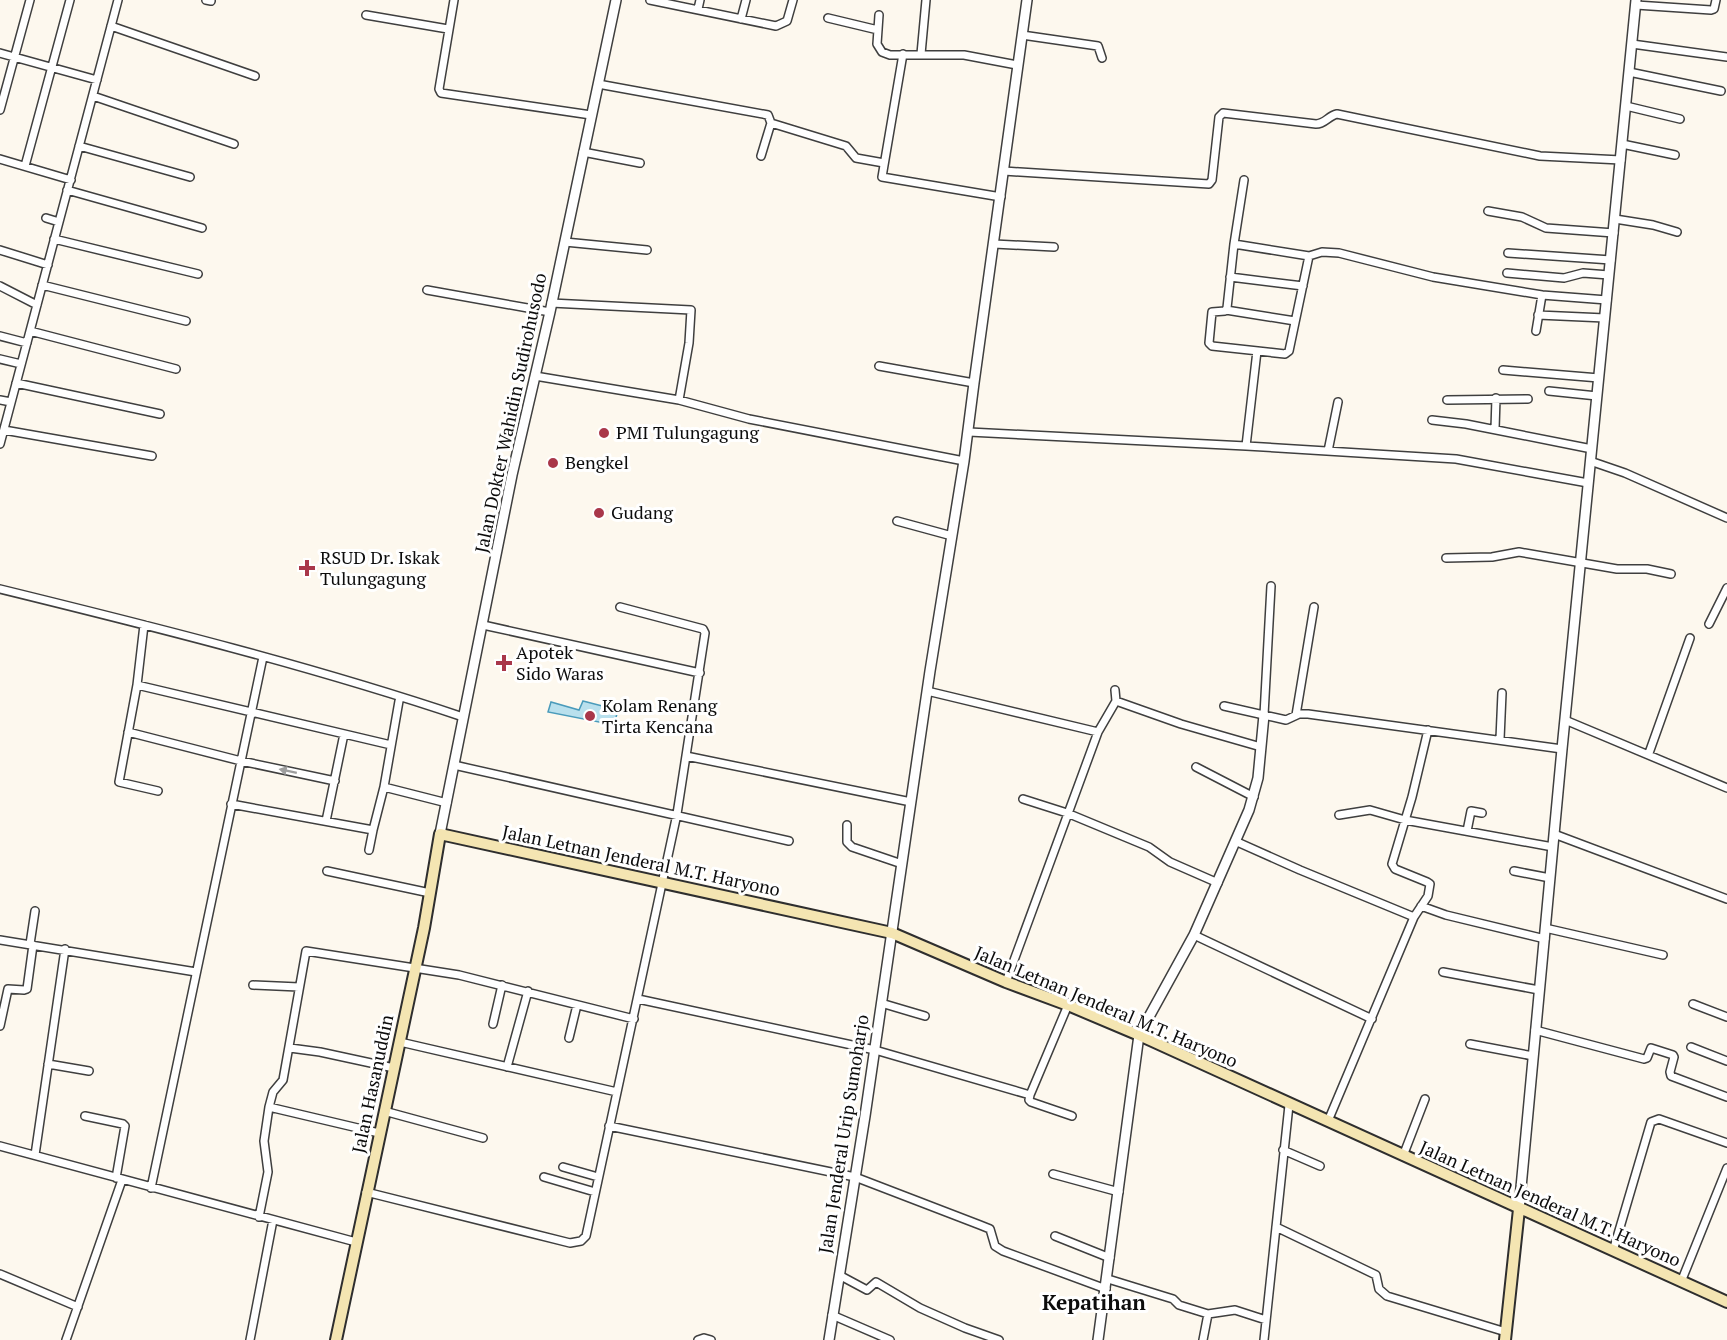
<svg xmlns="http://www.w3.org/2000/svg" width="1727" height="1340" viewBox="0 0 1727 1340" font-family="'PT Serif',serif">
<style>
.water{fill:#b9e0ed;stroke:#4a9bbb;stroke-width:1.5}
.lines{fill:none;stroke-linecap:round;stroke-linejoin:round}
.minor-casing{stroke:#3f3f3f;stroke-width:10}
.tertiary-casing{stroke:#3f3f3f;stroke-width:12}
.secondary-casing{stroke:#2e2e2e;stroke-width:14}
.minor{stroke:#fff;stroke-width:7}
.tertiary{stroke:#fff;stroke-width:9}
.secondary{stroke:#f4e5b2;stroke-width:10}
.oneway{fill:#9e9e9e}
.poi-dot{fill:#a9374a;stroke:#fff;stroke-width:2}
.labels{text-anchor:middle;stroke-width:6;stroke-linejoin:round;paint-order:stroke}
.street-label{font-size:18px;fill:#0c0c0c;stroke:#fff}
.poi-label{font-size:18px;fill:#0c0c0c;stroke:#fff;text-anchor:start}
.quarter-label{font-size:21px;font-weight:bold;fill:#0c0c0c;stroke:#fff}
</style>
<rect width="100%" height="100%" fill="#fdf8ee"/>
<path class="water" d="M583,701L618,710L614,725L548,712L551,702L579,710Z"/>
<g class="lines">
<defs>
<path id="minor" d="M206,0L211,1
M454,0L439,89L441,93L591,115
M650,0L776,26L787,21L793,0
M1636,5L1711,10L1714,9L1716,0
M698,9L700,0
M366,15L448,29
M879,15L877,44L882,52L890,55H964L1017,65
M828,18L878,30
M741,19L746,0
M111,26L255,76
M1022,35L1098,46L1102,58
M1632,44L1727,57
M0,53L97,80
M903,54L882,177L1001,197
M921,54L926,0
M1629,72L1721,91
M598,84L768,115L771,123L761,156
M93,96L234,144
M1626,106L1680,119
M0,110L30,0
M771,123L846,146L856,158L884,163
M1622,144L1675,155
M79,146L190,177
M583,152L640,163
M0,159L71,180
M25,166L70,0
M1004,171L1209,184L1212,180L1219,117L1223,113L1316,124C1325,124 1328,116 1337,114L1540,156L1621,160
M67,190L202,228
M1488,211L1522,217L1546,228L1614,233
M46,218L59,222
M1615,219L1653,225L1677,232
M54,239L198,274
M565,242L647,250
M994,244L1054,247
M1234,244L1309,256L1289,351L1285,354L1212,346L1209,343L1212,312L1225,311L1227,308L1234,244L1244,180
M0,250L48,265
M1508,253L1611,260
M1309,256L1322,252L1339,253L1433,277L1542,295L1607,300
M1507,273L1564,278L1583,273L1609,275
M1230,277L1303,286
M42,285L186,321
M0,286L37,305
M427,290L550,312
M551,303L691,310L689,343L679,400
M1226,310L1295,321
M1538,315L1605,318
M30,331L176,369
M1536,331L1542,295
M0,336L27,343
M0,359L21,364
M879,366L974,383
M1503,370L1599,378
M535,376L679,400L749,419L964,461
M16,383L160,414
M1549,391L1597,396
M0,400L11,402
M1447,400L1528,399
M1432,420L1466,424L1592,449
M1495,429L1496,398
M4,430L152,456
M969,432L1246,446L1456,459L1588,483
M0,444L118,0
M1246,446L1257,351
M1328,451L1338,402
M1590,461L1625,473L1727,518
M897,521L952,536
M1446,558L1492,557L1519,552L1617,569H1647L1671,574
M0,589C155,627 311,666 463,717
M1709,624L1727,588
M144,625L137,685L119,782L158,791
M483,625L700,673
M137,685L391,745
M927,691L1098,732
M1116,701L1181,724L1261,747
M1224,706L1286,720L1299,714H1308L1562,749
M1264,715L1271,586
M1296,715L1314,607
M1565,720L1727,788
M128,732L241,761L335,781
M1500,739L1502,693
M1649,753L1690,638
M686,756L911,802
M454,765L789,841
M1196,767L1254,797
M384,787L447,803
M1023,799L1067,813L1149,847L1170,862L1218,883
M231,804L373,830L384,787L399,701
M1339,815L1370,810L1405,820L1553,847
M326,821L344,734
M847,825V842L852,847L902,864
M1467,831L1471,811L1482,813
M1554,834L1727,899
M1235,841L1300,870L1414,917
M369,850L373,830
M327,871L430,893
M1514,871L1550,878
M1421,906L1446,915L1545,939
M1545,928L1663,955
M1194,935L1372,1019
M0,940L196,972
M30,944L35,911
M1443,972L1539,990
M1006,982L1098,732L1116,701L1115,690
M253,985L299,987
M638,999L875,1050L1030,1095L1068,1005
M881,1003L925,1016
M1693,1004L1727,1017
M493,1024L502,985
M0,1026L8,989L24,990L27,989L33,945
M1535,1030L1644,1059L1647,1058L1651,1048L1673,1055L1674,1057L1670,1072L1671,1076L1727,1097
M569,1038L577,1005
M400,1042L617,1092
M1470,1044L1533,1056
M1691,1047L1727,1061
M290,1048L320,1052L394,1068
M48,1064L89,1071
M507,1067L528,991
M1030,1095L1029,1100L1031,1102L1072,1116
M269,1107L379,1133
M384,1111L483,1138
M85,1116L123,1124L125,1126L116,1178
M1328,1121L1414,917L1428,896L1430,884L1427,882L1395,869L1392,864L1412,797L1428,730
M609,1126L855,1177L980,1225L990,1229L995,1246L1003,1251L1106,1289
M0,1146L356,1242
M1283,1150L1320,1166
M35,1155L65,949
M1403,1156L1425,1099
M563,1167L598,1177
M1053,1174L1119,1192
M544,1177L595,1192
M151,1188L263,657
M366,1192L570,1243L581,1241L586,1236L677,814L705,633L703,629L620,607
M259,1217L268,1172L264,1141L269,1107L273,1092L283,1080L306,951L459,975L634,1019
M1276,1227L1376,1275L1379,1289L1387,1296L1506,1332
M1055,1236L1110,1258
M1613,1251L1651,1122L1659,1119L1727,1143
M0,1274L78,1307
M839,1275L867,1290L876,1282L920,1308L965,1328L999,1340
M1108,1279L1173,1299L1179,1305L1208,1314L1235,1310L1266,1320
M1681,1282L1727,1168
M832,1315L890,1340
M66,1340L122,1180
M250,1340L273,1220
M698,1340L704,1338L711,1340
M1203,1340L1208,1314
M1264,1340L1289,1105"/>
<path id="tertiary" d="M440,834L512,475L550,312L616,0
M1519,1209L1562,749L1636,0
M829,1340L865,1116L930,671L964,461L974,383L1027,0
M1098,1340L1139,1035L1194,935L1249,810L1258,778L1264,715"/>
<path id="secondary" d="M336,1340L424,928L440,834L892,933L1006,982L1068,1005L1139,1035L1727,1302
M1505,1340L1519,1209"/>
</defs>
<use href="#minor" class="minor-casing"/>
<use href="#tertiary" class="tertiary-casing"/>
<use href="#secondary" class="secondary-casing"/>
<use href="#minor" class="minor"/>
<use href="#tertiary" class="tertiary"/>
<use href="#secondary" class="secondary"/>
</g>
<defs><path id="oneway-solid" d="M-6-.8H1V-3.2L6.5 0L1 3.2V.8H-6Z" transform="scale(1.5)"/></defs>
<use class="oneway" href="#oneway-solid" transform="translate(288 771) rotate(-168)"/>
<g class="poi-dot">
<circle cx="604" cy="433" r="6"/>
<circle cx="553" cy="463" r="6"/>
<circle cx="599" cy="513" r="6"/>
<path d="M304 559h6v6h6v6h-6v6h-6v-6h-6v-6h6z"/>
<path d="M501 654h6v6h6v6h-6v6h-6v-6h-6v-6h6z"/>
<circle cx="590" cy="716" r="6"/>
</g>
<g class="labels">
<g class="street-label">
<text transform="translate(511 413) rotate(-78)" y="6">Jalan Dokter Wahidin Sudirohusodo</text>
<text transform="translate(641 861) rotate(12)" y="6">Jalan Letnan Jenderal M.T. Haryono</text>
<text transform="translate(1106 1007) rotate(23)" y="6">Jalan Letnan Jenderal M.T. Haryono</text>
<text transform="translate(373 1084) rotate(-78)" y="6">Jalan Hasanuddin</text>
<text transform="translate(844 1134) rotate(-81)" y="6">Jalan Jenderal Urip Sumoharjo</text>
<text transform="translate(1550 1204) rotate(24)" y="6">Jalan Letnan Jenderal M.T. Haryono</text>
</g>
<g class="poi-label">
<text x="616" y="439">PMI Tulungagung</text>
<text x="565" y="469">Bengkel</text>
<text x="611" y="519">Gudang</text>
<text x="320" y="564">RSUD Dr. Iskak<tspan x="320" dy="21">Tulungagung</tspan></text>
<text x="516" y="659">Apotek<tspan x="516" dy="21">Sido Waras</tspan></text>
<text x="602" y="712">Kolam Renang<tspan x="602" dy="21">Tirta Kencana</tspan></text>
</g>
<g class="quarter-label">
<text x="1094" y="1310">Kepatihan</text>
</g>
</g>
</svg>
